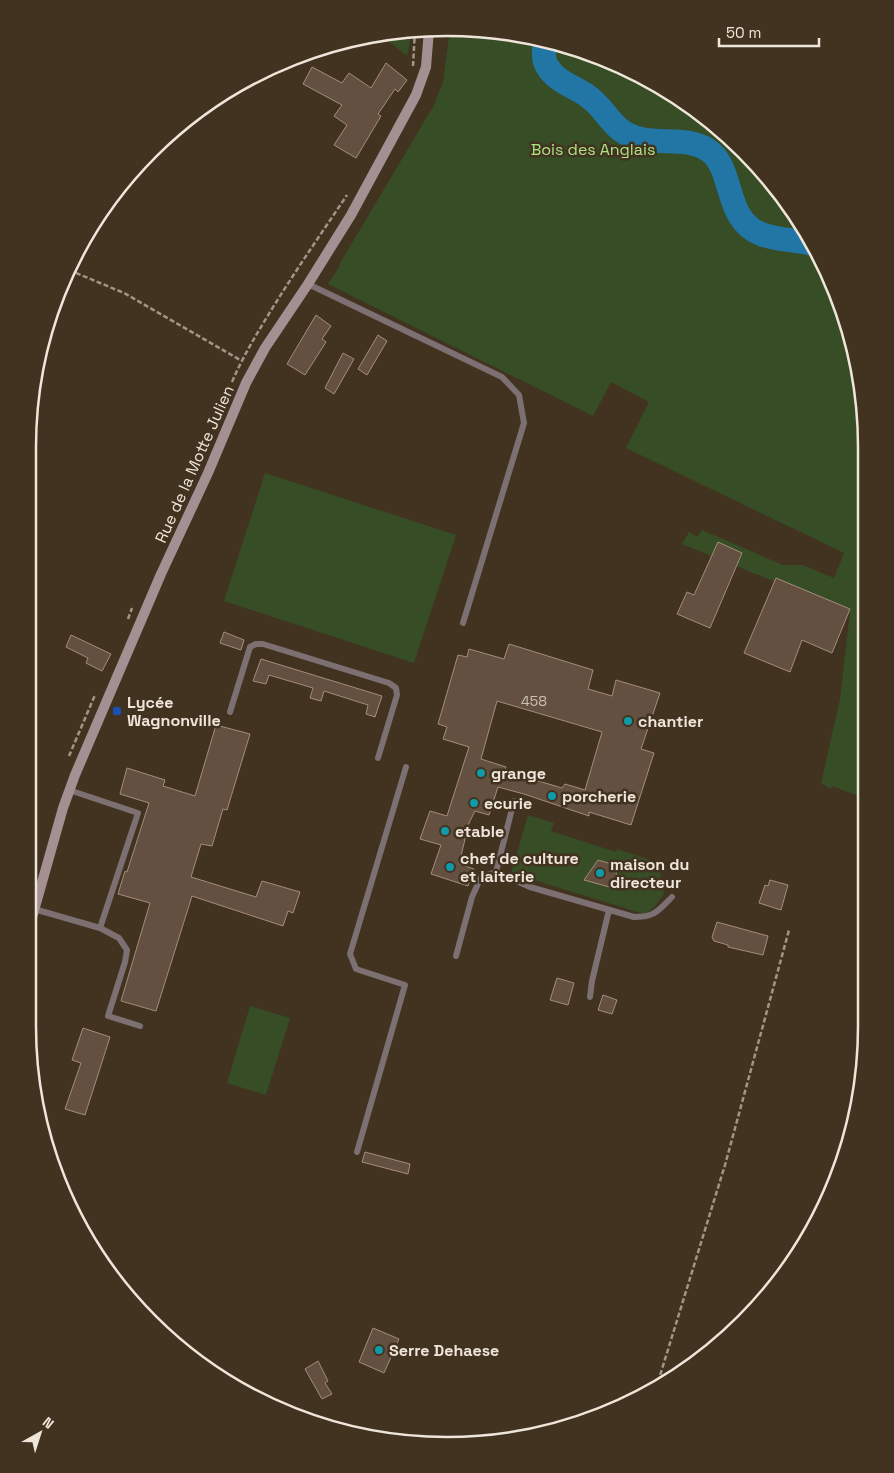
<svg xmlns="http://www.w3.org/2000/svg" width="894" height="1473" viewBox="0 0 894 1473" font-family="'Space Grotesk',sans-serif">
<style>
.green{fill:#364d26}
.lines{fill:none;stroke-linecap:round;stroke-linejoin:round}
.river{stroke:#2276a5;stroke-width:24}
.building{fill:#645040;stroke:#a48d7c;fill-rule:evenodd}
.path{stroke:#a19587;stroke-width:2.5;stroke-dasharray:5 2.5;stroke-linecap:butt}
.lane{stroke:#7c7072;stroke-width:6}
.secondary{stroke:#a49093;stroke-width:10}
.transit-dot{fill:#1a4fb4;stroke:#423321;stroke-width:2}
.culture-dot{fill:#0f9aa8;stroke:#423321;stroke-width:2}
.labels{text-anchor:middle;stroke-width:5;stroke-linejoin:round;paint-order:stroke}
.number-label{font-size:14px;fill:#ccc0b4}
.park-label{font-size:16px;fill:#ace385;stroke:#423321}
.street-label{font-size:16px;fill:#efe5da;stroke:#423321}
.poi-label{font-size:16px;font-weight:bold;fill:#efe5da;stroke:#423321;text-anchor:start}
.rim{fill:none;stroke:#efe5da;stroke-width:2.5}
</style>
<rect width="100%" height="100%" fill="#423321"/>
<path class="green" d="M474,28L555,42L632,71L702,114L763,171L810,238L852,338L866,419L864,798L832,786L831,789L821,783L840,699L850,612L682,544L689,532L697,537L702,530L783,565H802L834,578L844,553L626,448L649,402L611,382L593,416L328,284L340,266L339,265L434,105L443,82L450,29Z
M412,30L407,56L380,34L392,31Z
M265,473L456,535L414,663L224,601Z
M528,815L554,823L551,831L616,852L617,849L653,861L659,868L664,893C659,902 653,910 644,914L511,873Z
M250,1006L290,1018L266,1095L227,1083Z"/>
<g class="lines">
<path class="river" d="M546,40C544,48 542,58 547,66C556,82 576,87 589,97C609,112 612,133 641,139C663,144 688,137 708,150C735,168 723,219 761,234C777,240 796,240 813,244"/>
</g>
<path class="building" d="M386,63L407,80L398,92L395,89L378,114L381,116L356,158L334,145L347,125L334,116L342,105L303,84L312,67L342,83L349,73L371,88Z
M316,315L331,326L322,339L326,342L305,375L287,364Z
M378,335L387,341L367,375L358,369Z
M343,353L354,359L334,394L325,388Z
M718,542L742,553L710,628L677,614L687,592L694,595Z
M776,578L850,609L832,653L802,640L790,672L744,653Z
M224,632L244,640L241,650L220,643Z
M71,635L111,654L102,671L86,663L88,658L66,647Z
M509,644L593,670L588,689L612,696L616,680L660,693L641,749L654,753L631,825L589,812V816L524,794L498,787L489,815L475,811L469,823L459,864L474,869L468,886L431,874L441,845L420,839L430,811L447,816L469,747L443,739L447,727L438,724L458,655L467,657L469,649L504,659ZM497,701L602,732L585,790L565,784L562,788L505,771L506,767L481,759Z
M261,659L382,696L375,717L366,714L368,705L324,691L321,701L310,698L313,688L269,675L266,684L253,681Z
M216,725L250,734L227,810L223,809L212,846L201,844L191,877L256,897L262,881L300,892L293,913L288,911L283,926L192,896L156,1011L121,1001L150,903L118,894L125,871L127,872L149,803L120,794L127,768L165,780L163,786L195,796Z
M598,860L618,866L616,874L617,875L613,888L584,880Z
M770,880L788,885L781,910L759,903L765,885L768,886Z
M717,922L768,936L763,955L728,947V945L714,941L712,937Z
M557,978L574,983L568,1005L550,1000Z
M603,995L617,1000L612,1014L598,1010Z
M83,1028L110,1037L85,1115L65,1109L81,1063L72,1060Z
M365,1152L410,1164L408,1174L362,1162Z
M373,1328L399,1339L384,1373L359,1362Z
M318,1361L328,1381L325,1383L332,1394L322,1399L305,1369Z"/>
<g class="lines">
<path class="path" d="M413,66L415,30
M69,270L124,293L242,361
M232,382C244,354 259,330 275,304C298,267 323,231 347,195
M128,619L132,608
M69,756L95,695
M658,1382L725,1165L789,930"/>
<path class="lane" d="M308,284L502,377L519,395L524,423L463,623
M230,712L250,647L256,644H263L389,683L396,688L397,695L378,758
M514,801L496,872L530,887L634,917C655,917 658,911 672,897
M34,909L100,928L138,813L69,790
M100,928L119,938L127,950L125,962L108,1016L140,1026
M456,956L472,897L481,877L496,872
M590,997L592,981L609,910
M357,1152L405,985L356,969L350,954L406,767"/>
<path class="secondary" d="M28,932L63,808L75,775L161,574L208,473L246,383L265,348L308,284L351,215L416,95L426,67L429,30"/>
</g>
<rect class="transit-dot" x="112" y="706" width="10" height="10" rx="2.5"/>
<g class="culture-dot">
<circle cx="628" cy="721" r="5"/>
<circle cx="481" cy="773" r="5"/>
<circle cx="552" cy="796" r="5"/>
<circle cx="474" cy="803" r="5"/>
<circle cx="445" cy="831" r="5"/>
<circle cx="450" cy="867" r="5"/>
<circle cx="600" cy="873" r="5"/>
<circle cx="379" cy="1350" r="5"/>
</g>
<g class="labels">
<g class="number-label">
<text x="534" y="706">458</text>
</g>
<g class="park-label">
<text x="593" y="155">Bois des Anglais</text>
</g>
<g class="street-label">
<text transform="translate(194 464) rotate(-66)" y="6">Rue de la Motte Julien</text>
</g>
<g class="poi-label">
<text x="127" y="708">Lycée<tspan x="127" dy="18">Wagnonville</tspan></text>
<text x="638" y="727">chantier</text>
<text x="491" y="779">grange</text>
<text x="562" y="802">porcherie</text>
<text x="484" y="809">ecurie</text>
<text x="455" y="837">etable</text>
<text x="460" y="864">chef de culture<tspan x="460" dy="18">et laiterie</tspan></text>
<text x="610" y="870">maison du<tspan x="610" dy="18">directeur</tspan></text>
<text x="389" y="1356">Serre Dehaese</text>
</g>
</g>
<path d="M0 0H894V1473H0ZM447 36H447A411 411 0 0 1 858 447V1026A411 411 0 0 1 447 1437H447A411 411 0 0 1 36 1026V447A411 411 0 0 1 447 36Z" fill="#423321" fill-rule="evenodd"/>
<path class="rim" d="M447 36H447A411 411 0 0 1 858 447V1026A411 411 0 0 1 447 1437H447A411 411 0 0 1 36 1026V447A411 411 0 0 1 447 36Z"/>
<g transform="translate(40 1433) rotate(39)" stroke="#423321" stroke-width="4" paint-order="stroke">
<path d="M0-4L9 19L0 12L-9 19Z" fill="#efe5da"/>
<text y="-8" font-size="14" font-weight="bold" text-anchor="middle" fill="#efe5da">N</text>
</g>
<path d="M719 38v8h100v-8" fill="none" stroke="#efe5da" stroke-width="2.5"/>
<text x="726" y="38" font-size="15" fill="#efe5da" stroke="#423321" stroke-width="4" paint-order="stroke">50 m</text>
</svg>
